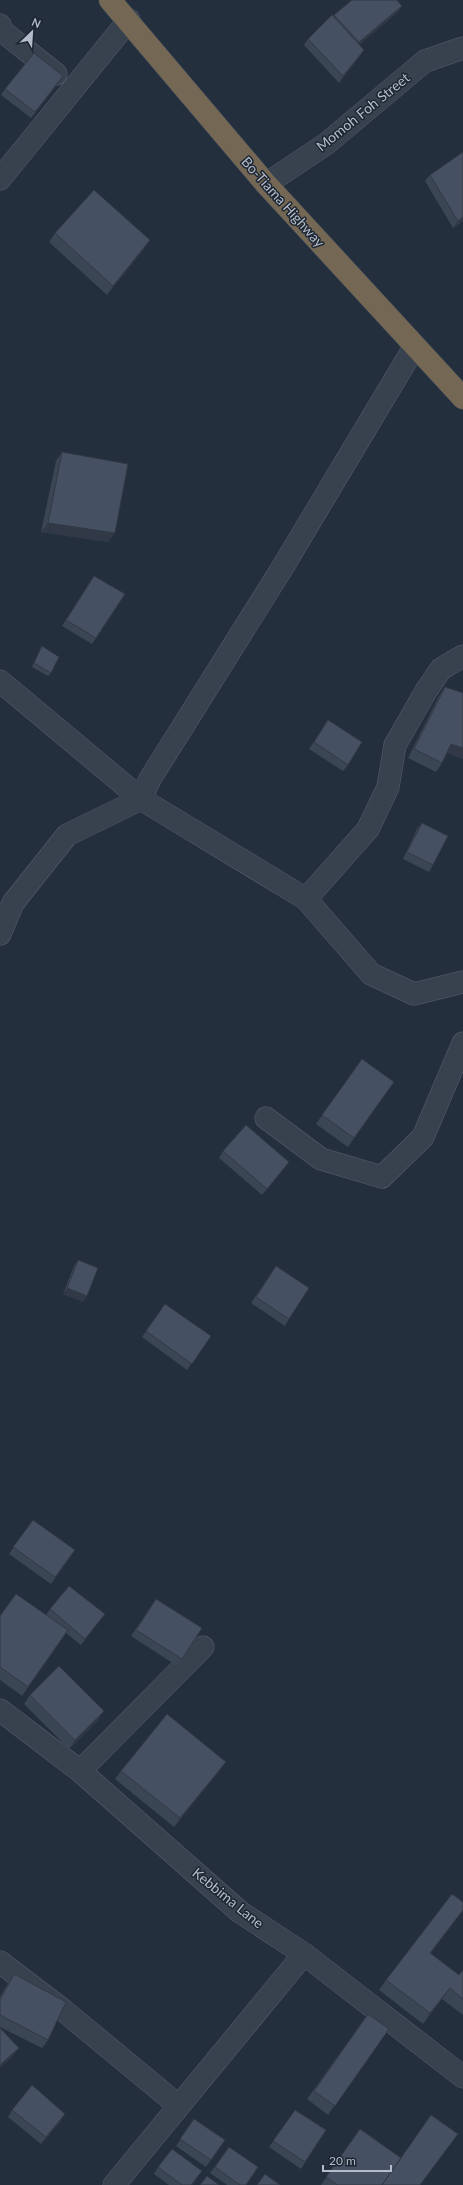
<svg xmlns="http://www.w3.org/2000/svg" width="463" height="2185" viewBox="0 0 463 2185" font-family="Lato,sans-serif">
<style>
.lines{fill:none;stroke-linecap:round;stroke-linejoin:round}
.minor-casing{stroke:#565f6c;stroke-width:23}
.highway-casing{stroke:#434c59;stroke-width:23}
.minor{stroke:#38414e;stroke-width:22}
.highway{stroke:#746855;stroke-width:22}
.wall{fill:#3b4654}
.shaded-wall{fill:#303945}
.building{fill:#455162;stroke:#303945}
.labels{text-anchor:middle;stroke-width:3;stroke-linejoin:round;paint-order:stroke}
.street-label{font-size:14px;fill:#b4bcc9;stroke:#1d2633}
</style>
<rect width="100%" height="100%" fill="#242f3e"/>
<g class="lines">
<defs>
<path id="minor" d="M0,25L2,31L56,74
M0,179L129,20
M266,184L326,144L425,61L463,48
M415,346L284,565L150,779L141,799L306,899L371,974L414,994L463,982
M0,681L141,799L67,835L13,903L0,934
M306,899L368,829L388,787L395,745L426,691L441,669L463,656
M266,1118L321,1159L382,1177L423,1137L463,1043
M0,1710L80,1771L240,1912L304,1954L463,2077
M80,1771L203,1647
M0,1962L63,2010L179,2106
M114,2185L304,1954"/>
<path id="highway" d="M110,0L266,184L463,398"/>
</defs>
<use href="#minor" class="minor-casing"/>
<use href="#highway" class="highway-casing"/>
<use href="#minor" class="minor"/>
<use href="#highway" class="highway"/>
</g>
<path class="wall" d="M402,6L398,12L360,44V56L339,83L304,45L308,39L334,15Z
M59,82L31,118L1,95L5,89Z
M430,175L463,221L453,228L425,181Z
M55,233L144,249L107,295L49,242Z
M62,452L115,533L108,542L41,532L56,461Z
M94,576L125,594L92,644L62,626Z
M42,646L51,673L48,676L32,667L40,649Z
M445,687L463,693V759L447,753L442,763L436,772L408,758L439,696Z
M328,720L348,765L343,771L309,749Z
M422,823L433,865L429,872L403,859L417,829Z
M362,1059L394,1082L348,1147L316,1124Z
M223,1151L285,1168L262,1195L219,1158Z
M78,1260L83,1302L63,1294L74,1266Z
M276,1266L289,1319L285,1326L251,1303Z
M165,1304L211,1336L187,1370L142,1337Z
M33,1520L75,1550L51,1584L9,1554Z
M152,1605L182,1659L177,1666L131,1636Z
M50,1609L105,1614L81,1645L66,1633L22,1696L0,1680V1616L46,1615Z
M30,1695L98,1720L69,1749L24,1704Z
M220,1770L174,1827L115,1779L121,1771Z
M463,1902V1910L430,1953L459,1975L463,1970V2015L442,1999L423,2024L379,1990L386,1980Z
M14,1974L48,2040L42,2048L0,2027V1997L8,1983Z
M368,2014L389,2029L328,2115L307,2099Z
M12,2110L61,2121L41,2144L8,2117Z
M295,2110L326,2130L301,2169L269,2147Z
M194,2119L225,2140L206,2167L176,2146Z
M360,2129L382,2185H321Z
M229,2147L246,2185H227L210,2173Z
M158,2167L202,2171L192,2185H169L154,2174Z"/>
<path class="shaded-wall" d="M402,6L398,12L355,48L359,42Z
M364,50L360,56L339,83L343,76Z
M463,217V221L453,228L458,221Z
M150,240L144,249L107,295L113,286Z
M48,523L115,533L108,542L41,532Z
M451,744L463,748V759L445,752Z
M289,1162L285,1168L262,1195L267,1189Z
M67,1288L87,1296L83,1302L63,1294Z
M104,1711L98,1720L69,1749L75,1740Z
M226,1762L220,1770L174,1827L180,1818Z
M463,1910L459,1916L423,1964L430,1953Z
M450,1988L442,1999L423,2024L430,2013Z
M19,2048L12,2057L0,2068V2065Z
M65,2114L61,2121L41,2144L46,2137Z"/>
<path class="building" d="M352,0H397L402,6L359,42L334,15Z
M332,15L364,50L343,76L308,39Z
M34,53L63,76L35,112L5,89Z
M463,152V217L458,221L430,175Z
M94,190L150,240L113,286L55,233Z
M62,452L128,464L115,533L48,523Z
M94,576L125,594L96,638L66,620Z
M42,646L59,657L51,673L34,663Z
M445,687L463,693V748L451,744L442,763L414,749Z
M328,720L362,742L348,765L314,742Z
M422,823L448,836L433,865L407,852Z
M362,1059L394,1082L354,1138L322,1115Z
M246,1125L289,1162L267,1189L223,1151Z
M78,1260L98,1268L87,1296L67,1288Z
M276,1266L309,1288L289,1319L256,1297Z
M165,1304L211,1336L192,1364L146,1331Z
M33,1520L75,1550L55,1577L13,1547Z
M69,1586L105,1614L85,1639L50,1609Z
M16,1594L68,1630L28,1687L0,1667V1616Z
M156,1599L202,1628L182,1659L136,1630Z
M59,1666L104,1711L75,1740L30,1695Z
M167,1714L226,1762L180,1818L121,1771Z
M452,1894L463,1902V1910L430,1953L459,1975L463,1970V1999L450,1988L430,2013L386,1980Z
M14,1974L66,2002L48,2040L0,2015V2000Z
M368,2014L389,2029L335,2106L314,2091Z
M0,2028L19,2048L0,2065Z
M32,2085L65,2114L46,2137L12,2110Z
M295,2110L326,2130L305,2162L273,2141Z
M431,2115L458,2134L420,2185H382Z
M194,2119L225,2140L211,2160L180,2139Z
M360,2129L401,2158L382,2185H338L326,2177Z
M229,2147L258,2167L246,2185H240L215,2167Z
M172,2149L202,2171L191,2185H182L158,2167Z
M265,2174L280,2185H257Z
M207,2176L219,2185H200Z"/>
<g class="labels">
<g class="street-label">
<text transform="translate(363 112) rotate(-39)" y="5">Momoh Foh Street</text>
<text transform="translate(283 202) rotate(48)" y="5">Bo-Tiama Highway</text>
<text transform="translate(228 1898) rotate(39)" y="5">Kebbima Lane</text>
</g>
</g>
<g transform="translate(32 32) rotate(25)" stroke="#1d2633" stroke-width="3" paint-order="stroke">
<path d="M0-3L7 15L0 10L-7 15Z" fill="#b4bcc9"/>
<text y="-6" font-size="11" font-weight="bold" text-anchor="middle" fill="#b4bcc9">N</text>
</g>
<path d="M323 2165v6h68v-6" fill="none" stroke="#b4bcc9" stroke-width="2"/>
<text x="329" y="2165" font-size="12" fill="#b4bcc9" stroke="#1d2633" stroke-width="3" paint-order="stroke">20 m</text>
</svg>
